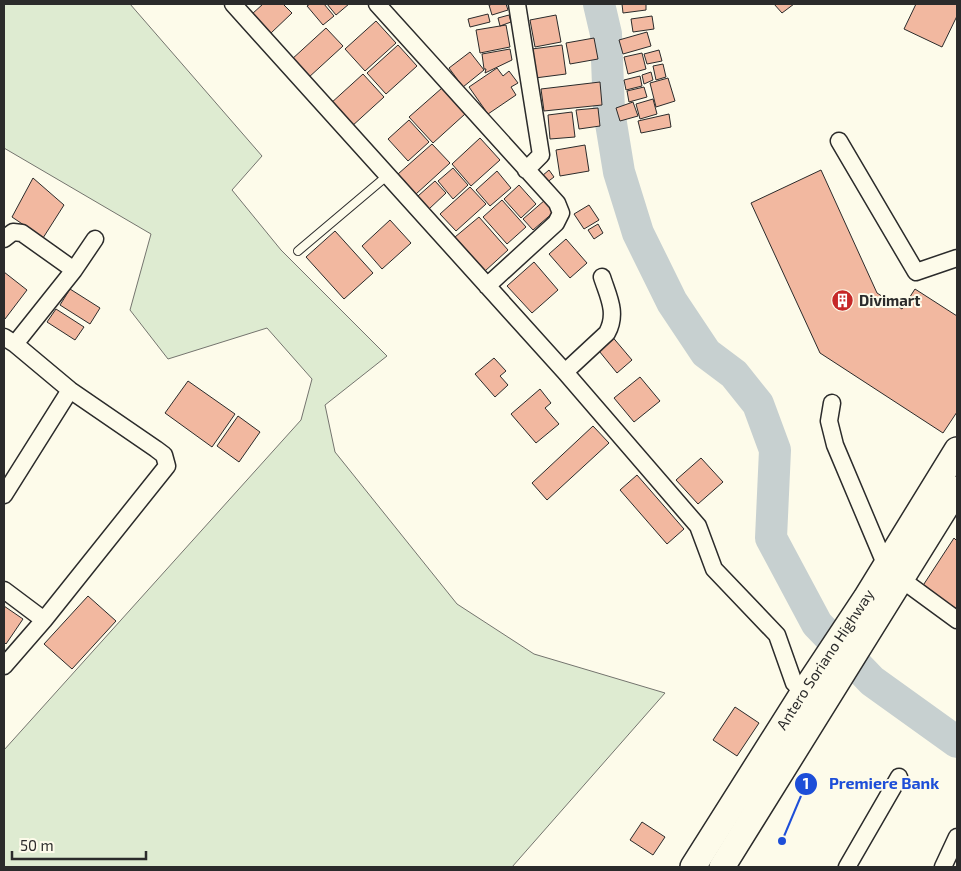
<svg xmlns="http://www.w3.org/2000/svg" width="961" height="871" viewBox="0 0 961 871" font-family="'Exo 2',sans-serif">
<style>
.green{fill:#deebd1;stroke:#74746e}
.lines{fill:none;stroke-linecap:round;stroke-linejoin:round}
.river{stroke:#c7d0d0;stroke-width:32}
.building{fill:#f2b8a0;stroke:#2b2b2b}
.lane-casing{stroke:#2b2b2b;stroke-width:10}
.street-casing{stroke:#2b2b2b;stroke-width:19}
.primary-casing{stroke:#2b2b2b;stroke-width:28}
.lane{stroke:#fdfbea;stroke-width:8}
.street{stroke:#fdfbea;stroke-width:16}
.primary{stroke:#fdfbea;stroke-width:25}
.labels{text-anchor:middle;stroke-width:4;stroke-linejoin:round;paint-order:stroke}
.poi-label{font-size:15px;font-weight:bold;fill:#2b2b2b;stroke:#fdfbea;text-anchor:start}
.street-label{font-size:15px;fill:#2b2b2b;stroke:#fdfbea}
.leader{fill:none;stroke:#1d4ed8;stroke-width:2}
.callout-dot{fill:#1d4ed8;stroke:#fdfbea;stroke-width:2}
.mark-label{font-size:15px;text-anchor:middle;font-weight:bold;fill:#fff}
.callout-label{font-size:16px;text-anchor:middle;font-weight:bold;fill:#1d4ed8;stroke:#fdfbea;stroke-width:4;stroke-linejoin:round;paint-order:stroke}
</style>
<rect width="100%" height="100%" fill="#fdfbea"/>
<path class="green" d="M4,4H130L262,156L232,190L281,250L387,356L325,405L335,452L457,604L534,654L665,693L512,867H4V750L301,420L312,379L267,328L168,359L130,310L151,234L4,148Z"/>
<g class="lines">
<path class="river" d="M599,4L606,34L609,111L619,172L638,233L672,302L706,353L734,374L758,404L775,450L771,538L817,624L872,681L957,742"/>
</g>
<path class="building" d="M263,4H283L292,13L271,33L252,14Z
M310,4H324L334,16L323,25L307,6Z
M327,4H349L336,15Z
M494,4H506L508,10L492,15L489,5Z
M622,4H646V10L623,13Z
M774,4H794L782,13Z
M916,4H957V16L942,47L904,29Z
M488,14L490,22L470,27L468,19Z
M509,15L511,22L500,26L498,18Z
M556,15L561,42L535,47L530,20Z
M652,16L654,29L633,32L631,19Z
M376,21L396,43L365,71L345,49Z
M506,25L510,47L480,53L476,30Z
M326,28L343,46L308,78L291,60Z
M647,32L651,46L623,54L619,40Z
M594,38L598,59L570,64L566,43Z
M398,45L417,66L386,94L367,73Z
M562,45L566,74L535,78L532,49Z
M510,49L512,60L485,73L486,69H484L482,54Z
M659,50L662,61L647,64L644,54Z
M470,52L484,70L463,87L449,68Z
M642,53L646,69L628,74L624,57Z
M663,64L666,77L656,80L653,66Z
M497,68L503,76L509,71L518,83L511,87L516,95L488,114L469,87Z
M651,72L653,80L644,84L642,75Z
M363,74L384,97L351,127L330,104Z
M640,76L642,86L626,90L624,80Z
M668,78L675,101L656,107L650,83Z
M600,82L602,105L544,111L541,89Z
M644,87L647,97L629,102L627,91Z
M442,88L465,114L433,143L409,117Z
M653,99L657,114L640,119L636,104Z
M633,102L638,116L620,121L616,108Z
M598,108L600,126L579,129L576,110Z
M572,112L575,137L550,139L548,115Z
M669,114L671,127L641,133L638,121Z
M409,120L429,142L408,161L388,139Z
M480,138L500,160L471,186L452,164Z
M432,144L450,163L416,194L398,174Z
M585,145L589,171L560,176L556,150Z
M453,168L468,185L453,199L438,181Z
M549,170L554,177L546,183L542,176Z
M821,170L877,293L902,309L915,289L957,316V412L943,433L820,353L751,203Z
M497,171L511,188L490,206L476,190Z
M33,178L64,205L43,238L12,217Z
M435,181L446,193L429,209L418,196Z
M519,185L536,204L521,218L504,199Z
M470,187L486,204L456,231L440,214Z
M502,200L526,227L507,244L483,217Z
M545,200L555,211L533,230L523,219Z
M589,205L599,220L584,229L574,214Z
M479,217L508,250L485,271L455,237Z
M390,220L411,243L382,269L362,246Z
M598,224L603,233L594,239L588,230Z
M335,231L373,273L344,299L306,257Z
M566,239L587,263L570,278L549,254Z
M534,262L558,290L532,313L507,286Z
M4,272L27,290L5,319L4,318Z
M70,289L100,308L90,324L60,305Z
M56,309L84,327L75,340L47,322Z
M610,334L632,360L617,373L595,346Z
M494,358L506,371L500,376L508,385L495,397L475,374Z
M640,377L660,401L634,422L614,398Z
M188,381L235,414L212,447L165,413Z
M540,389L551,403L545,408L559,424L536,443L511,414Z
M238,416L260,432L239,462L217,446Z
M593,426L609,443L547,500L532,483Z
M701,458L723,482L698,504L676,480Z
M637,475L684,529L667,544L620,490Z
M954,538L957,541V609L922,587Z
M88,596L116,621L72,669L44,644Z
M4,606L23,619L6,644L4,642Z
M735,707L759,723L737,756L713,740Z
M642,822L665,837L653,855L630,840Z"/>
<g class="lines">
<defs>
<path id="lane" d="M298,251L388,175"/>
<path id="street" d="M233,4L565,372L698,526L714,569L777,635L794,683L803,693L811,699
M377,4L557,203L561,213L556,223L487,286
M517,4L541,155L526,170
M839,141L916,272L957,258
M4,239L13,232L22,233L74,270
M4,337L15,344L70,390L156,449L164,455L167,466L44,620L4,666
M15,344L74,270L95,239
M565,372L607,333C618,313 608,296 602,277
M832,403L829,421L835,445L886,566L901,579L957,620
M4,495L70,390
M4,590L44,620
M847,867L899,777
M943,867L957,837"/>
<g id="primary">
<path id="s1" d="M693,867L803,693L866,598L957,450"/>
<path d="M722,867L957,489"/>
</g>
</defs>
<use href="#lane" class="lane-casing"/>
<use href="#street" class="street-casing"/>
<use href="#primary" class="primary-casing"/>
<use href="#lane" class="lane"/>
<use href="#street" class="street"/>
<use href="#primary" class="primary"/>
</g>
<defs>
<symbol id="building-disc" viewBox="-11 -11 22 22"><circle r="9.5" fill="#c62828" stroke="#fdfbea"/><path d="M-4-6H4V6H1V3H-1V6H-4ZM-2.5-4.3h1.7v1.8h-1.7ZM.8-4.3h1.7v1.8H.8ZM-2.5-1h1.7V.8h-1.7ZM.8-1h1.7V.8H.8Z" fill="#fff"/></symbol>
</defs>
<g fill-rule="evenodd">
<use href="#building-disc" x="830" y="288" width="25" height="25"/>
</g>
<g class="labels">
<g class="poi-label">
<text x="859" y="306">Divimart</text>
</g>
<g class="street-label">
<text dy="5" stroke="none"><textPath href="#s1" startOffset="246">Antero Soriano Highway</textPath></text>
</g>
</g>
<path class="leader" d="M782 841L806 784"/>
<g class="callout-dot">
<circle cx="782" cy="841" r="5"/>
<circle cx="806" cy="784" r="12"/>
</g>
<g class="mark-label">
<text x="806" y="789">1</text>
</g>
<g class="callout-label">
<text x="884" y="789">Premiere Bank</text>
</g>
<rect width="961" height="871" fill="none" stroke="#2b2b2b" stroke-width="10"/>
<path d="M12 851v8h134v-8" fill="none" stroke="#2b2b2b" stroke-width="2.5"/>
<text x="20" y="851" font-size="15" fill="#2b2b2b" stroke="#fdfbea" stroke-width="4" paint-order="stroke">50 m</text>
</svg>
